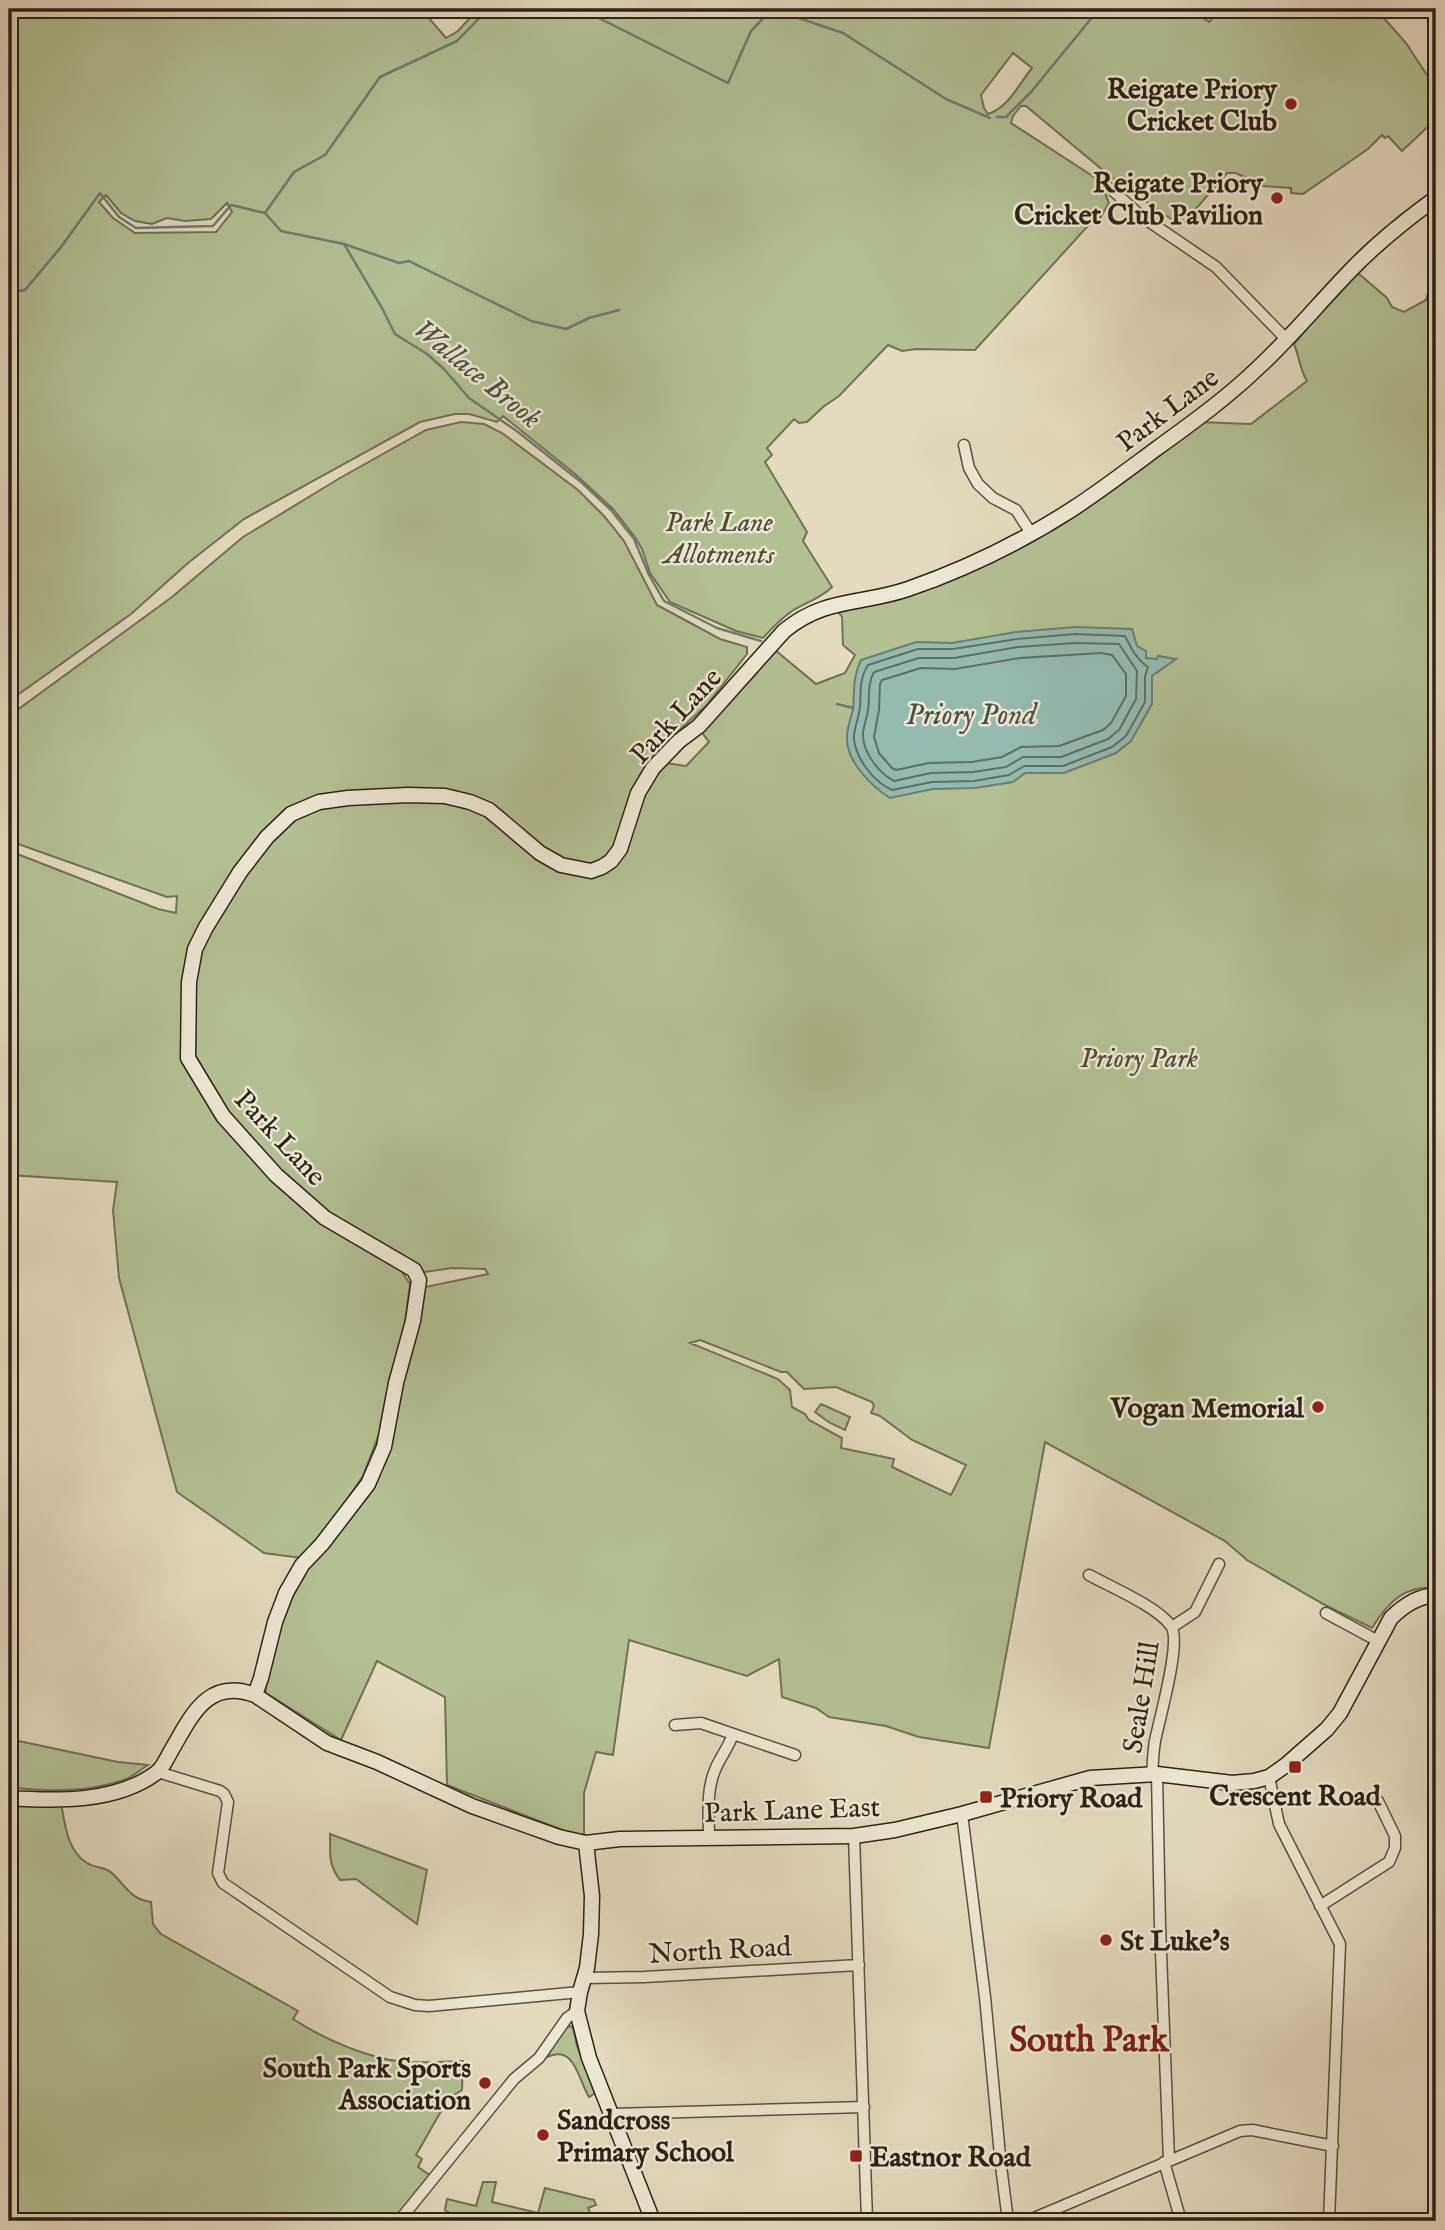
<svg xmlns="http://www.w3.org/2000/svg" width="1445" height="2230" viewBox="0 0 1445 2230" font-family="'IM FELL English',serif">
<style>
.green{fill:#b3c092;stroke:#707255;stroke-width:2;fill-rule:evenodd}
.water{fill:#95bbb1;stroke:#6b7e74;stroke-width:2}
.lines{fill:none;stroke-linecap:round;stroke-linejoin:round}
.shore{stroke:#606f64;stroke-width:2}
.stream{stroke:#6b7e74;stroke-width:2.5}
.street-casing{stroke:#5a5142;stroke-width:13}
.secondary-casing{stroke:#2c2318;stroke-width:17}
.street{stroke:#ede7d5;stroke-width:10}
.secondary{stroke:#ede7d5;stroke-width:14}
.poi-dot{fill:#8f2418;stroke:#ede7d5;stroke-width:2.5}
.labels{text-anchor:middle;stroke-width:5;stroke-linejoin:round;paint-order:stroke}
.poi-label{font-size:28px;font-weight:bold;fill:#2c2318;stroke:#ede7d5;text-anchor:end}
.street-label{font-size:28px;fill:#2c2318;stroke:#ede7d5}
.park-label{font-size:28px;font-style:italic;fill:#4e4a36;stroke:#ede7d5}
.water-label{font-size:30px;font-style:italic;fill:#4c5146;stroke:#ede7d5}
.district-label{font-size:35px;font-weight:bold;fill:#7a1f14;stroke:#ede7d5}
</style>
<rect width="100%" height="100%" fill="#e3dabf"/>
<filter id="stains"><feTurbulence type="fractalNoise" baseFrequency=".00286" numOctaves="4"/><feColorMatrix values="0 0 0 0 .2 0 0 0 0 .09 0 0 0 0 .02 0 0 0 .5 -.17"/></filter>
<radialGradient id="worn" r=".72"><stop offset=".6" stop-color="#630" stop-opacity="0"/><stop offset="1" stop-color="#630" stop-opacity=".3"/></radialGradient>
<path class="green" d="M9,9H421L446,38L458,31L478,9H1191L1209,22L1220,9H1376L1406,43L1436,89V119L1402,151L1388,136L1385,138L1382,135L1368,149L1303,194L1291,193V188L1263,186L1236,173H1227L1181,226L1111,177L1026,106H1021L1013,116L1011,123L1094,177L1104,191L1109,203L1100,218L1096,217L975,350L916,349L902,351L888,345L839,396L823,407L807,422L799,423L794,419L767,448L772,455L765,462L807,532L803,541L832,587C820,599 806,602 792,611C781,619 772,628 763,638L736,631L670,602L650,573L642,549L635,537L613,509L575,474L503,416L497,422L469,414H455L420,422L244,519L188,563L131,614L9,701ZM1013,53L1032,68C1019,84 1008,108 988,114L984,108L981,95ZM106,195L121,213L135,221L152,224L167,218L185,221L211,219L227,203L232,212L216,232L135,233L113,218L99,202Z
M1436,263V1587C1404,1586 1389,1601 1372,1628L1325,1605L1247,1560L1225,1541L1045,1442L989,1748L919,1737L886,1726L829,1717L816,1708L782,1697L779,1659L747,1676L629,1640L613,1755L596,1752L584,1793V1835L570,1833L447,1785L445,1697L377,1661L341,1740L266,1693L265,1676L288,1605L304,1573L374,1486L390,1442L402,1384L420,1319L425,1287L488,1274L485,1269L452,1268L425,1272C397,1252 364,1241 336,1221C303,1197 274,1166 247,1136L237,1140L277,1184L328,1226L396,1263L410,1284L402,1345L387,1392L379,1434L363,1476L338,1513L301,1558L264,1553L177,1492L119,1278L113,1210L117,1182L9,1175V853L20,855L158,909L176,913L177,896L167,897L18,844L9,825V716L172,597L243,537L340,478L426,430L461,422L484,424L502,433L578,490L604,516L624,541L657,605L720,639L747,647V654L706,706L677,732L653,761L686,766L709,742L700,730L754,676L775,650L816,684L845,673L855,655L843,645L842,617L836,609L892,599L913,591L1035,536L1055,524L1199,422L1251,424L1307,381C1300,370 1299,356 1294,344L1332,298L1358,273L1387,298L1392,307L1404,312L1426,300ZM700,1340L781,1372H787L804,1389L836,1387L872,1402L874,1406L871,1413L880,1416L912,1440L966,1465L951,1495L892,1467L894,1459L841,1448L842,1438L809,1420L805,1414L792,1407L790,1390L778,1379L690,1343Z
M821,1404L850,1417L845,1430L830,1423L815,1412Z
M9,1739L118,1762L148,1765C140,1770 132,1777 124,1780C87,1793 47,1792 9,1787Z
M61,1803C65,1824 67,1851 87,1863C95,1868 106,1867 112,1873C127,1887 130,1899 151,1902L153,1924L161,1934L298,2011L293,2019C318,2035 348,2049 377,2057C404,2065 436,2062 463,2061L462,2090L448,2099L416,2155L422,2159L418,2167L431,2176L392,2221H9V1804Z
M330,1834L427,1870L417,1924L356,1879L340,1880C327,1862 331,1854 330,1834Z
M570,2026L573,2028L577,2046L595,2093L589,2097C578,2079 575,2044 547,2057C553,2046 559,2030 570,2026Z
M483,2182H496L492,2202L538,2213L545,2188L594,2200L596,2205L588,2208L594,2221H455V2217L445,2210L447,2199L476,2206Z"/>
<path class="water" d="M1075,627L1132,629L1137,646L1146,651V658L1157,659L1158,656L1176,659L1152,676V704L1131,741L1116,753L1064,773H1025L1013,782L975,788L933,789L890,798C871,786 845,760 847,736C847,727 851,718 853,709C855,690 852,679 861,660L916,642L952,643L1016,632Z"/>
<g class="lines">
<path class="shore" d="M1075,634L1125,636C1131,648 1137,660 1148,667L1145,676V702L1126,736L1112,747L1063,766H1024L1009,775L974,781L932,782L892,790C874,782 857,760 854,740C853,730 859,718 860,707C861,692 859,679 868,665L918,649H953L1017,639Z
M1075,643L1119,644L1137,671L1136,699L1119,730L1108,739L1061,757H1023L1006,767L973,772L931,773L894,781C880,774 864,754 863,737C862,729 867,719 868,710C870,697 867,684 874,672L919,658H954L1018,647Z
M1101,653L1112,655L1126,674V696L1111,723L1103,730L1059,746L1021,747L1002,757L972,762L929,763L896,770L892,768L879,753L874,737L879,710L880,684L882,680L921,668L955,669L1020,658Z"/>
<path class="stream" d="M581,9L728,83L751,31L772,9L843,33L946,99L990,118
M997,117H1006L1031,92L1099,9
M265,213L294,172L325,155L380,77L457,41L488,9
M344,244L399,263L409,261L531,321L566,329L589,318L619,310
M9,293L25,290L61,247L100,193L119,217L136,228L213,226L231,205L265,213L281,231L344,244L382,308L395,334L427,354L444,369L469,398L518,432L581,482L611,510L634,539L649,575L664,601L717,628L761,641
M837,704L853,708"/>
<defs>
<path id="street" d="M1110,188L1141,216L1216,267L1287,340
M964,445L969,468L978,484L993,498L1016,510L1031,533
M1089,1575C1111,1587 1158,1607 1171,1626C1182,1641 1159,1720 1155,1741C1153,1752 1153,1763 1152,1774
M1326,1613L1378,1641
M1172,1627L1195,1612L1219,1564
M675,1725L701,1723L733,1734
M158,1772L220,1791L224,1794L228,1802L218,1873L223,1883L390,1997L415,2005L429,2006L580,1992
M1157,1774L1160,1926L1169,2160
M1269,1777L1279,1824L1340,1944L1329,2221
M962,1814L985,1997L1001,2166L1008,2221
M854,1836L867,2221
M709,1838C709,1815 706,1791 715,1770C720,1757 729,1747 733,1734L795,1755
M1320,1906L1389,1862L1395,1848V1836L1378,1801
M585,1978L644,1977L859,1965
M613,2114L864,2107
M1164,2162L1181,2221
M399,2221L514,2079L539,2058L567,2018L577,2011
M1027,2221L1240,2131L1252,2130L1333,2146"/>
<path id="secondary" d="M255,1695L261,1678L275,1622L286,1593L302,1565L322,1544L368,1484L384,1447L396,1383L413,1321L419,1280L414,1270L325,1218L276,1175L223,1116L188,1058L189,982L195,949L206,927L240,872L267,837L291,814L319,802L348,798L408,795L445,796L470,802L489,810L540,853L561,865L591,871L602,867L611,861L620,849L638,793L653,768L679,741L699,726L784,631C825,597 862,605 908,589C966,569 1023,541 1074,508C1103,489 1129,469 1156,449C1192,423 1228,397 1260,366C1292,336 1320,302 1351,270C1376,244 1407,219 1436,198
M9,1798C56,1801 116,1803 156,1773C163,1768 167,1758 171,1751C191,1717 207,1677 255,1695L327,1743L377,1762L472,1806L559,1837L586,1843L620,1839L854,1836L895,1830L962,1814L1090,1778L1157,1774L1232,1783L1254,1781L1269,1777L1286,1765L1327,1729L1340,1713L1391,1618C1404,1605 1418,1596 1436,1595
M586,1843L592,1896L591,1934L587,1968L580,1992L577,2011L589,2058L653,2221"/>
</defs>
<use href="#street" class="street-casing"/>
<use href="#secondary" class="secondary-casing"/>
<use href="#street" class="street"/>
<use href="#secondary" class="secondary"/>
</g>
<g class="poi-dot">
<circle cx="1291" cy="104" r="7"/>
<circle cx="1277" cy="198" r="7"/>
<circle cx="1318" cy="1407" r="7"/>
<rect x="1288" y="1760" width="14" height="14" rx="3.5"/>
<rect x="979" y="1790" width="14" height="14" rx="3.5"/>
<circle cx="1106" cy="1940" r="7"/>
<circle cx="485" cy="2083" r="7"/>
<circle cx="543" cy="2135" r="7"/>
<rect x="849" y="2149" width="14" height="14" rx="3.5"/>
</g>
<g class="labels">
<g class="poi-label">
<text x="1277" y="98">Reigate Priory<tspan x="1277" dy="32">Cricket Club</tspan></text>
<text x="1263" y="192">Reigate Priory<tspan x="1263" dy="32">Cricket Club Pavilion</tspan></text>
<text x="1304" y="1417">Vogan Memorial</text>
<text x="1295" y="1805" text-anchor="middle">Crescent Road</text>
<text x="1000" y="1807" text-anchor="start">Priory Road</text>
<text x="1120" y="1950" text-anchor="start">St Luke's</text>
<text x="471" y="2077">South Park Sports<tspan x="471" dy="32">Association</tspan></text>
<text x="557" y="2129" text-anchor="start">Sandcross<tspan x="557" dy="32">Primary School</tspan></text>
<text x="870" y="2166" text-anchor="start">Eastnor Road</text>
</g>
<g class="street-label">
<text transform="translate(1167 409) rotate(-37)" y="10">Park Lane</text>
<text transform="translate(675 715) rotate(-47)" y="10">Park Lane</text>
<text transform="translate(281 1137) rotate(47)" y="10">Park Lane</text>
<text transform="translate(1140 1697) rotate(-81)" y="10">Seale Hill</text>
<text transform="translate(792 1809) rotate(-2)" y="10">Park Lane East</text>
<text transform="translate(720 1949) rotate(-3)" y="10">North Road</text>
</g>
<g class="park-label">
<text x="719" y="531">Park Lane<tspan x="719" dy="32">Allotments</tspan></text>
<text x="1139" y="1067">Priory Park</text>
</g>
<g class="water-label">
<text transform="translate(478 373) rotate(39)" y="10">Wallace Brook</text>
<text x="971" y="724">Priory Pond</text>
</g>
<g class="district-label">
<text x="1089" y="2051">South Park</text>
</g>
</g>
<rect width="1445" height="2230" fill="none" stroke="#e3dabf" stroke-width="35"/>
<rect x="10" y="10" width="1424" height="2209" fill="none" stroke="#2c2318" stroke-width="3.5"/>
<rect x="18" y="18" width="1410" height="2195" fill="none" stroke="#2c2318" stroke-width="2"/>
<rect width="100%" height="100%" filter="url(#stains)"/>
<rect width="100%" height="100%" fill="url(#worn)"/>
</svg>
